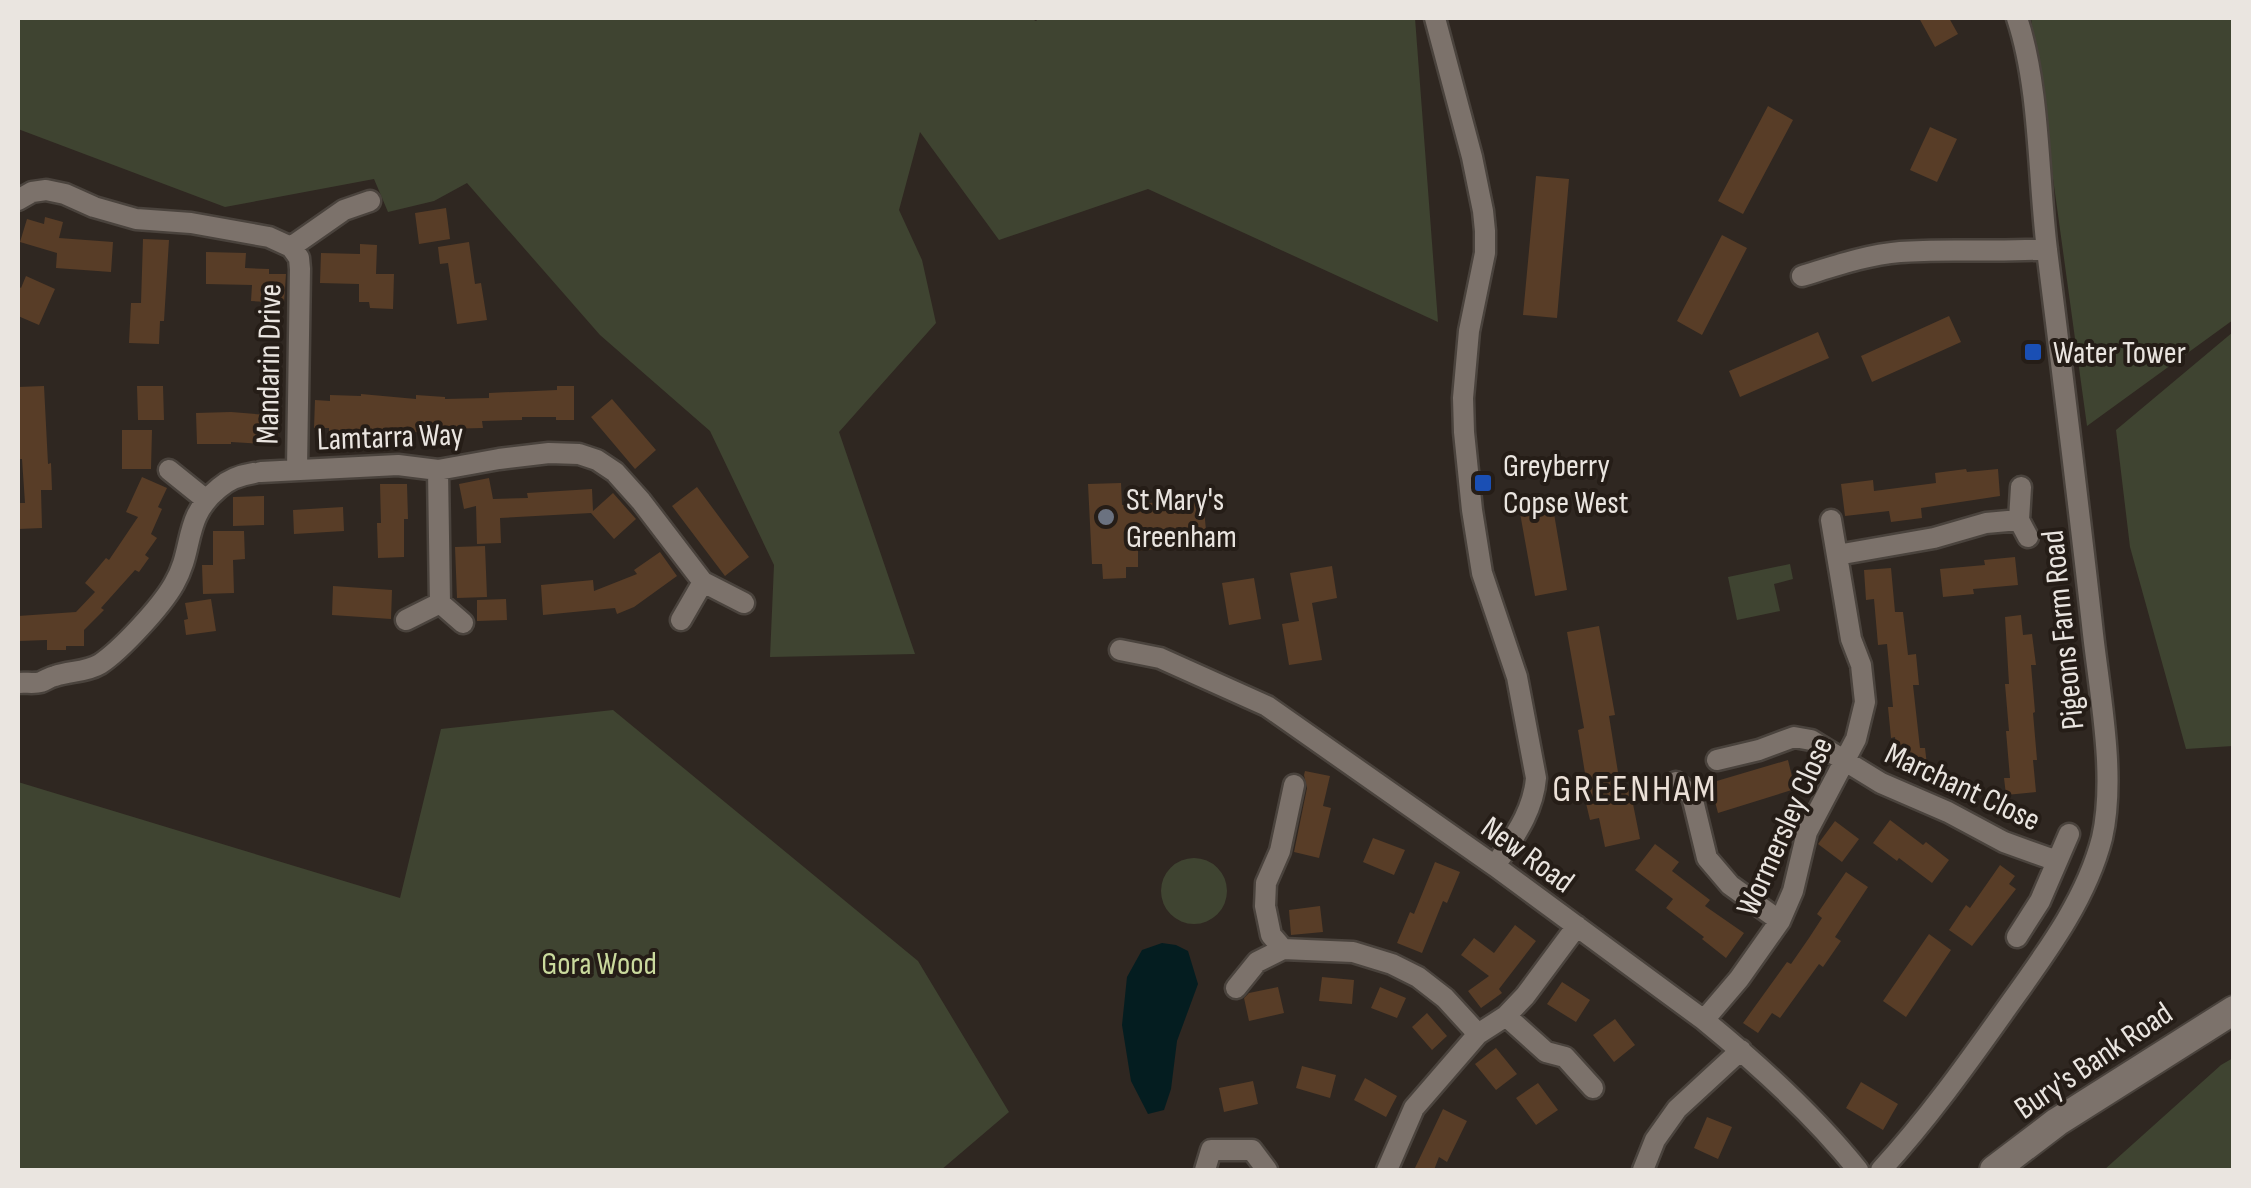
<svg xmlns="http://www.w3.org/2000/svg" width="2251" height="1188" viewBox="0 0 2251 1188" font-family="'Sofia Sans Condensed',sans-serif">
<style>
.green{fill:#3f4431}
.water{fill:#041d20}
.building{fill:#583d27}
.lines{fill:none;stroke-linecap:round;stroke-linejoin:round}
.street-casing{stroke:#4a433d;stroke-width:25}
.secondary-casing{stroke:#4a433d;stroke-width:32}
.street{stroke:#7c726b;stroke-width:20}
.secondary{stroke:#7c726b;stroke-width:28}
.transit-dot{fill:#1a4fb4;stroke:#251d17;stroke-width:4}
.worship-dot{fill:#6b7280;stroke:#251d17;stroke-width:4}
.labels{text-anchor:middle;stroke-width:8;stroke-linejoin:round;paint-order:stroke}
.poi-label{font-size:32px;fill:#eae5e0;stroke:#251d17;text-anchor:start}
.street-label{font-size:32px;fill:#eae5e0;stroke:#251d17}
.park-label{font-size:32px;fill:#cada9d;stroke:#251d17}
.quarter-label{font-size:38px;letter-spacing:2.5px;fill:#ebe0d7;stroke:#251d17}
</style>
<rect width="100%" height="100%" fill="#2f2721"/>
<path class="green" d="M18,18H1030L1036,21L1039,18H1415L1438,322L1148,189L999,240L920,132L899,210L922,260L936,323L839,432L915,654L770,657L774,565L710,431L600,335L467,183L434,201L388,212L374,179L225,207L18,129Z
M2031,18H2233V320L2087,426Z
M2233,332V746L2186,749L2130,547L2116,430Z
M1790,564L1793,579L1774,584L1780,611L1737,620L1728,577Z
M613,710L918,961L1009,1112L941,1170H18V782L400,898L441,729Z
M1161 891a33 33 0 1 1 66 0a33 33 0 1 1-66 0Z
M2233,1058V1170H2104L2221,1065Z"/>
<path class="water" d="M1162,943L1176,945L1188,951L1198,984L1177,1041L1171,1089L1164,1110L1148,1114L1131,1081L1122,1025L1127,977L1142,950Z"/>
<path class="building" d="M1919,18H1949L1958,34L1935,47Z
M1768,106L1793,120L1743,214L1718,201Z
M1930,127L1957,139L1937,182L1910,170Z
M1536,176L1569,179L1557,318L1523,315Z
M446,208L450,239L419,244L415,213Z
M45,217L63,222L59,238L113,242L111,272L56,268L57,253L20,242L27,219L44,224Z
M1722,235L1747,248L1702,335L1677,321Z
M143,239L169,240L164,321H160L159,344L129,343L131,303H141Z
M469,242L475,284L481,283L487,320L457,324L448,263L440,264L438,247Z
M360,244L377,245L376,274H394L393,309L370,308L369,302H359V284L320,283L321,253L360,254Z
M206,252L246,253L245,268L269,269V274H286L284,303L251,301L252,285L206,284Z
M26,276L55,289L39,325L18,316V286L21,288Z
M1949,316L1961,342L1872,382L1861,356Z
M1818,332L1829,358L1740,397L1729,371Z
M44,386L48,464L51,463L52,490H41L42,528L18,529V503H25L22,459H18V387Z
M137,386H163L164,420H138Z
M557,386H574V420H556V417H522V420L482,421L483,428L443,429L442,434L385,430V434L329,431V428H314L315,400L330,401V395L361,396V394L416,399V395L445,397V399L489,398V393L557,390Z
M612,399L656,450L635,469L591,417Z
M231,412L280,416L278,445L231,442V444H197L196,413Z
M122,430H152L151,469H122Z
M1966,469L1967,472L1998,469L2000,496L1921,508L1922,518L1891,522L1889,511L1845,516L1841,484L1873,480L1874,491L1936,483L1935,473Z
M142,477L167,488L158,507L162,509L151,534L157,538L145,555L149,558L139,572L135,570L101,608L104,610L84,630V646H66V650H47V640L18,641V616L76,612L95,592L85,583L106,558L109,560L138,517L126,512Z
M489,478L493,499L528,498L527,493L592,489L593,511L613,493L636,519L614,539L591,513L500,518L501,543L477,544L476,506L464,509L459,484Z
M1121,483L1122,505L1203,499L1206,530L1174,532L1175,547L1138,551V567H1126V578L1103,579L1102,564H1092L1088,484Z
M380,484H407L408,519H404V557L378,558L377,523H381Z
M697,487L749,557L725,576L672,506Z
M264,496V525L233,526V497Z
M1551,496L1567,590L1535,596L1518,502Z
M343,507L344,531L294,534L293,510Z
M213,531H244L245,559L233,560L234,593L203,594L202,565H213Z
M485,546L487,597L457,598L455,547Z
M660,552L677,576L634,607L617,614L615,608L543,615L541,585L593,580L594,591L637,574L634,570Z
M2015,557L2018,585L1973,589L1974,594L1943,597L1940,569L1985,565L1984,560Z
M1332,566L1337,598L1312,603L1322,660L1289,665L1282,624L1299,621L1290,573Z
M1891,568L1895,612H1903L1908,655L1916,654L1919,685H1913L1920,748H1925L1927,765L1898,768L1895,737L1891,738L1888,707H1893L1887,644L1878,645L1874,599L1866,600L1864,570Z
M1254,578L1261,619L1229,625L1222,583Z
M333,586L392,590L391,619L332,615Z
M211,599L216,631L186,635L184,620L188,619L185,603Z
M506,599L507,620L477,621V600Z
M2021,615L2023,635L2032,634L2036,665H2031L2035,712L2033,713L2037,760H2033L2036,792L2006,795L2004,778H2010L2006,731H2009L2005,684H2009L2005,617Z
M1599,626L1615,715L1609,716L1621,791L1630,789L1640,839L1605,847L1599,818L1590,820L1585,799L1589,798L1578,730L1584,728L1567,632Z
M1788,760L1795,789L1718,813L1710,783Z
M1305,771L1330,776L1323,806L1331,808L1319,858L1294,852L1307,788L1304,775Z
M1890,820L1923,845L1926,842L1949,860L1932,883L1899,858L1897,861L1873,843Z
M1835,821L1859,839L1842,862L1818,844Z
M1373,838L1405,850L1394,875L1363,862Z
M1655,844L1679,862L1672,871L1710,900L1705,906L1744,933L1726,958L1702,939L1704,937L1666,908L1673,899L1635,870Z
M1435,862L1460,872L1447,903L1443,901L1422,953L1397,943L1410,912L1414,914Z
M2000,865L2015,876L2009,884L2016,889L1972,946L1949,930L1966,905L1970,908Z
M1846,872L1868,887L1835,937L1841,941L1823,967L1819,964L1780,1018L1772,1013L1758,1033L1743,1023L1787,962L1791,964L1809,938L1822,918L1817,914Z
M1320,906L1323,932L1291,935L1289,910Z
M1515,925L1536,941L1499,989L1502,993L1481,1008L1468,991L1489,976L1461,955L1474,938L1494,953Z
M1929,934L1951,950L1906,1017L1883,1001Z
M1322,977L1354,980L1352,1004L1319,1001Z
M1562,982L1590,1000L1576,1022L1547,1004Z
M1278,987L1284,1013L1249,1021L1244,998L1249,993Z
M1380,987L1406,998L1397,1018L1371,1008Z
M1427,1013L1447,1036L1432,1050L1412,1027Z
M1615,1019L1635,1045L1614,1062L1593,1035Z
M1496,1048L1517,1074L1496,1090L1475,1064Z
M1302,1066L1336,1075L1330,1098L1296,1088Z
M1365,1078L1397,1096L1386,1117L1354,1100Z
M1253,1081L1258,1104L1224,1112L1219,1088Z
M1861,1082L1898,1104L1883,1130L1846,1108Z
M1538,1083L1558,1110L1536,1125L1516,1098Z
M1443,1109L1467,1121L1447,1162L1439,1157L1434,1170H1414Z
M1707,1117L1732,1127L1718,1159L1694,1148Z"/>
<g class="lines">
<defs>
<path id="street" d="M1435,18L1472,157L1483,211L1485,231V253L1469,331L1463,398L1464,432L1472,510L1482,573L1517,677L1536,778C1533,813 1513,838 1495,866
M18,200L32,192L46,190L65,194L94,207L136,219L191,223L269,237L291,247L299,258L300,269L297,469
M291,247L344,210L370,201
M1802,276C1835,266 1866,255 1900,252C1949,248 1998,253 2047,249
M169,470L205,499
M261,472L398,465L438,470L499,459L549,453L579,454L597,460L615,472L641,501L703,582L744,603
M2021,487L2019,520L2028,537
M1837,555L1934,538L1986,523L2019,520
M440,603L463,623
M406,620L440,603L438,470
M681,620L703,582
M1120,650L1160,658L1267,706L1495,866L1704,1020C1759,1065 1814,1115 1858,1170
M18,683C25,682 34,684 41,682C46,680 50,677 55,676C70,671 87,672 100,664C121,650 161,607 174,584C195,548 182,518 219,488C229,479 241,475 254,473
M1717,760L1759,750L1794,737L1811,740L1881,783L1948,812L2004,842L2057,861
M1676,782L1692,796L1707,858L1730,885L1780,921
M2017,937L2040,901L2069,834
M1283,949L1271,935L1265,906L1266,883L1280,851L1294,785
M1236,988L1257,962L1283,949L1353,952L1392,964L1418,977L1445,998L1478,1034
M1506,1016L1546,1052L1565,1057L1593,1088
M1704,1020L1739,979L1780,921L1793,891L1807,832L1856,739L1865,702L1861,665L1851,639L1831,520
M1205,1170L1211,1150H1252L1267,1170
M1387,1170L1414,1108L1478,1034L1506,1016L1525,996L1577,926
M1643,1170L1655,1140L1677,1109L1741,1050
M1881,1170C1927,1120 1967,1064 2006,1009C2043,957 2086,901 2102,838C2116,777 2100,696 2093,634C2079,506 2063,378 2047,250C2038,177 2040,87 2017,18"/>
<path id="secondary" d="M1994,1170L2057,1122L2234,1010"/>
</defs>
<use href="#street" class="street-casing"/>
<use href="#secondary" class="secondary-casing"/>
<use href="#street" class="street"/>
<use href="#secondary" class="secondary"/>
</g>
<g class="transit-dot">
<rect x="2023" y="342" width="20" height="20" rx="5"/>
<rect x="1473" y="473" width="20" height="20" rx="5"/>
</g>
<circle class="worship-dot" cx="1106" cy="517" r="10"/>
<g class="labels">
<g class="poi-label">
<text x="2053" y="363">Water Tower</text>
<text x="1503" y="476">Greyberry<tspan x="1503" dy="37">Copse West</tspan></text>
<text x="1126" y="510">St Mary's<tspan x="1126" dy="37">Greenham</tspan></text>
</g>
<g class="street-label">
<text transform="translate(268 364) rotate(-89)" y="11">Mandarin Drive</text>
<text transform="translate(390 436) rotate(-2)" y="11">Lamtarra Way</text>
<text transform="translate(2062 630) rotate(-96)" y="11">Pigeons Farm Road</text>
<text transform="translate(1963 786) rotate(25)" y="11">Marchant Close</text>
<text transform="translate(1784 826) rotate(-66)" y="11">Wormersley Close</text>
<text transform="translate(1528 854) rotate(36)" y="11">New Road</text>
<text transform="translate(2093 1060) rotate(-34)" y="11">Bury's Bank Road</text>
</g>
<g class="park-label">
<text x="599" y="974">Gora Wood</text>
</g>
<g class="quarter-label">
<text x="1635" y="801">GREENHAM</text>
</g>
</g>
<rect width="2251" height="1188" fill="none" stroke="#eae5e0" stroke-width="40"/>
</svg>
